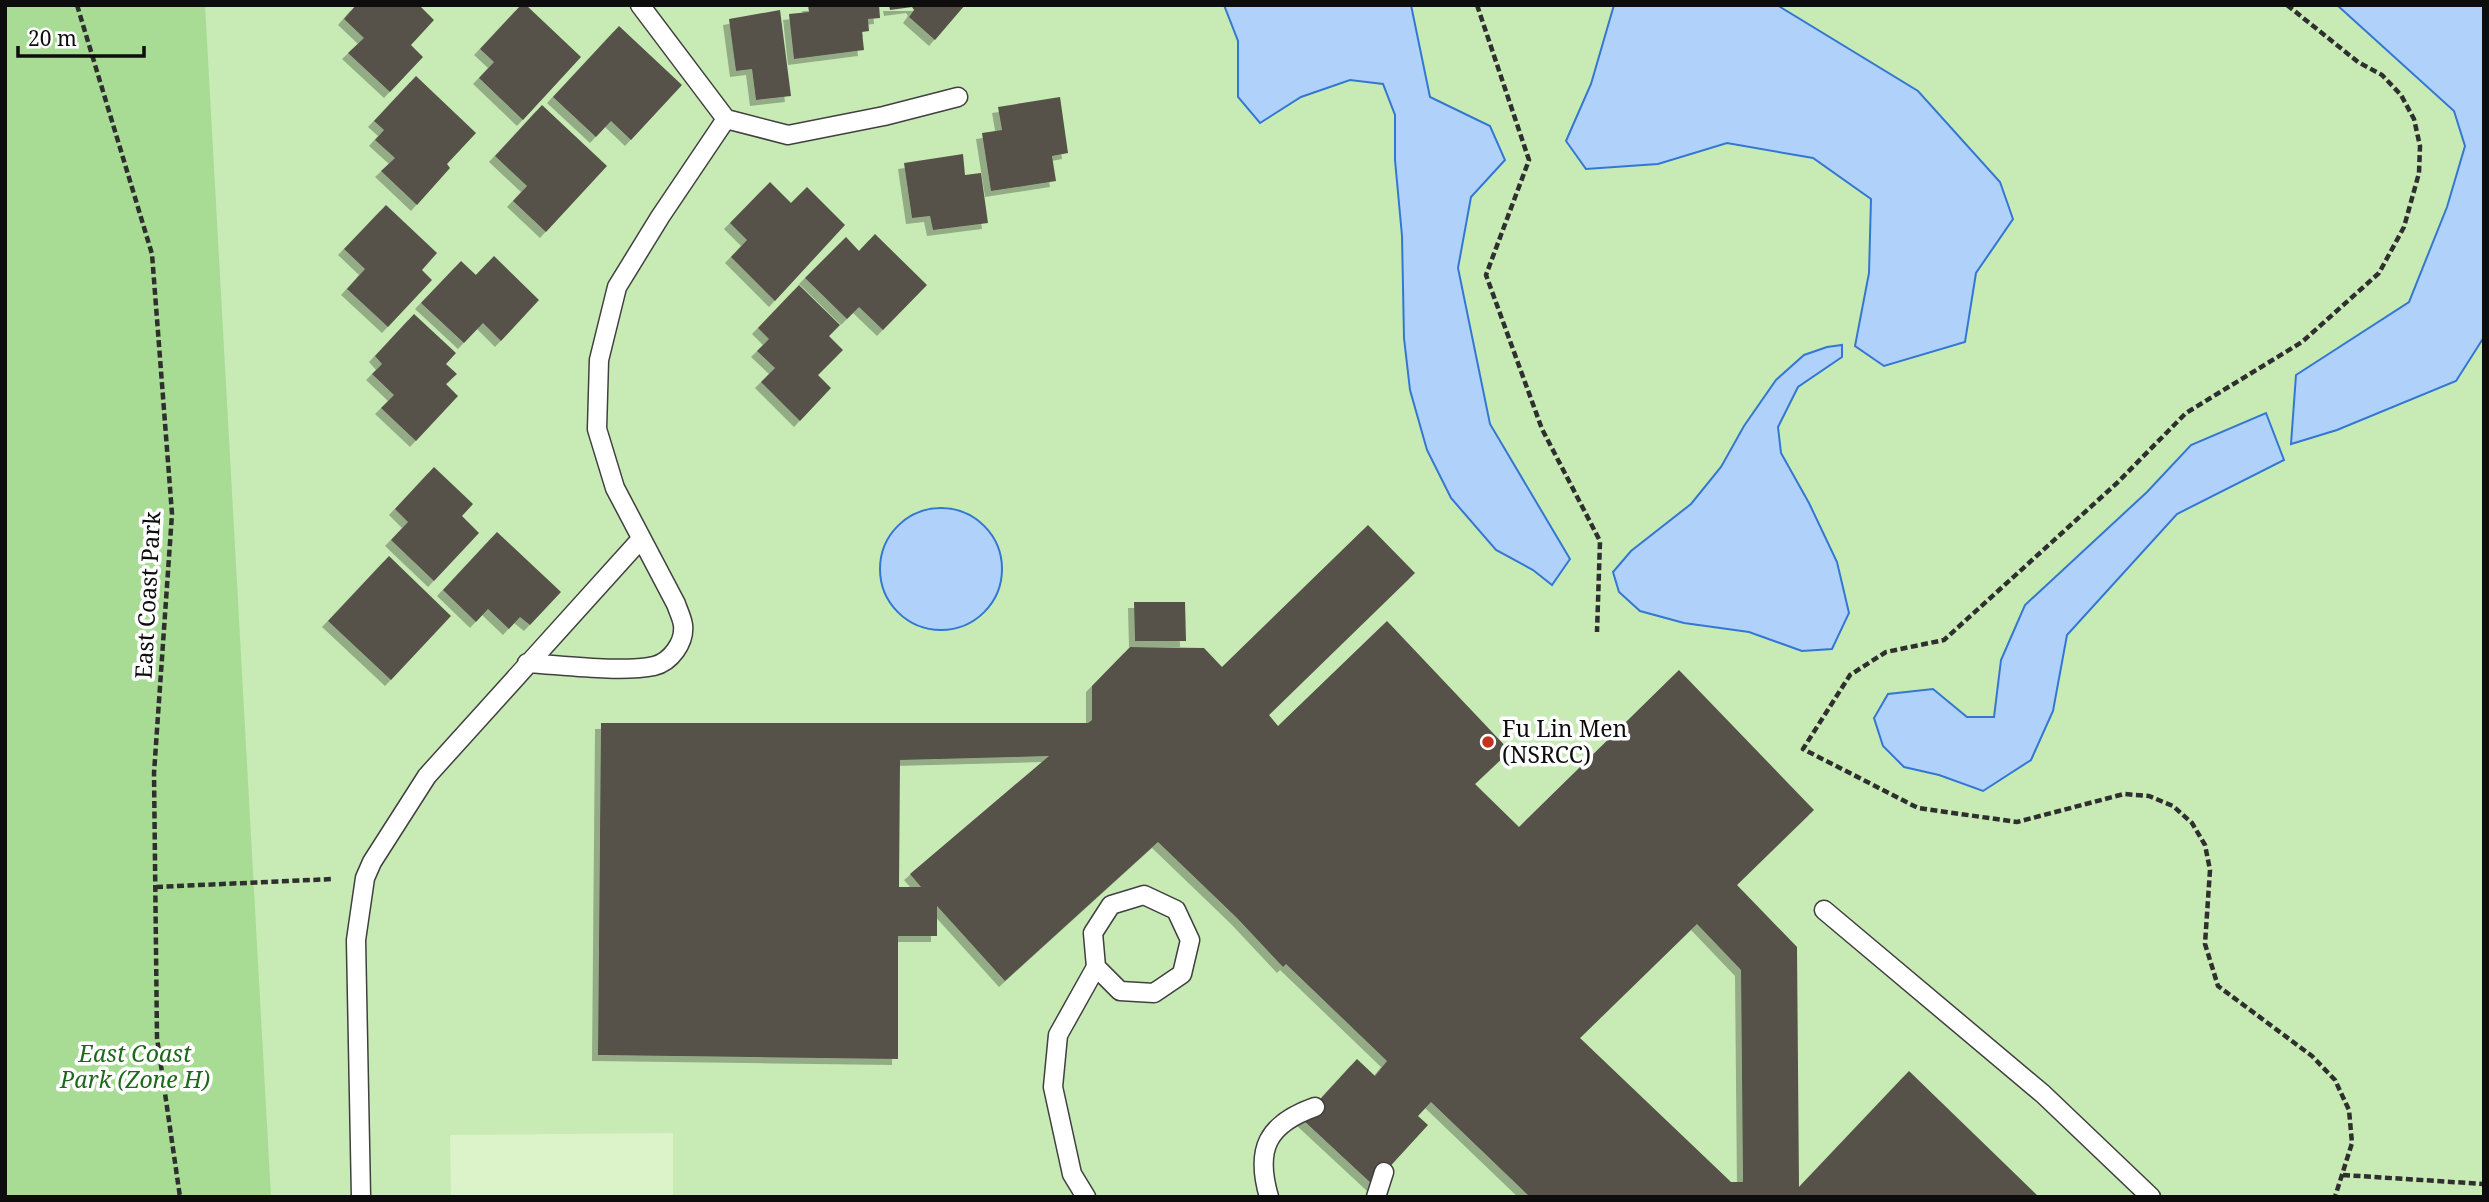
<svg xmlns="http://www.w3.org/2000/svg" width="2489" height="1202" viewBox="0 0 2489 1202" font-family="'Noto Serif',serif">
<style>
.green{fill:#c8ebb5}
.forest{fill:#a8dc94}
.pitch{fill:#dcf2c8}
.water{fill:#b0d1f9;stroke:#3477d3;stroke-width:2}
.building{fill:#565149;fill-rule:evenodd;filter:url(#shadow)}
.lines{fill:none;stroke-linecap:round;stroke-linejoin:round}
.lane-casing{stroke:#404040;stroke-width:21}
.path{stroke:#2f2f2f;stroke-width:4.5;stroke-dasharray:7 3.5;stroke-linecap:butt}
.lane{stroke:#fff;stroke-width:18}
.poi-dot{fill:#c3341f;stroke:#fff;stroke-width:2.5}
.labels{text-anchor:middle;stroke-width:7;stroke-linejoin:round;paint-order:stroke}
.street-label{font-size:23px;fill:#0d0d0d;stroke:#fff}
.poi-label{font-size:23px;fill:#0d0d0d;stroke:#fff;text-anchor:start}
.park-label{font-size:23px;font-style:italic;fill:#1d681b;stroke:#fff}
</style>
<defs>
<filter id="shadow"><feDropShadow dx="-6" dy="6" stdDeviation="0" flood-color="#0004"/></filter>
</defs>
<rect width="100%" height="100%" fill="#ffffed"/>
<path class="green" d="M5,5H2484V1197H5Z"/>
<path class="forest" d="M5,5H205L271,1197H5Z"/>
<path class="pitch" d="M673,1133V1197H451L450,1135Z"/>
<path class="water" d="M1224,5H1411L1430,97L1490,126L1505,160L1471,197L1458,268L1490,424L1570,559L1552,585L1533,570L1496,550L1451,498L1427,450L1410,390L1404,338L1402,236L1395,160V115L1383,84L1350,80L1301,97L1260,123L1238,97V41Z
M1614,5H1777L1918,91L2000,182L2013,219L1976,273L1965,342L1884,366L1855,346L1869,273L1871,199L1813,158L1727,143L1658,164L1586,169L1566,141L1591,84Z
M2337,5H2484V337L2456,381L2337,430L2291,444L2296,375L2409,302L2447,207L2465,146L2454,111Z
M1842,345V357L1798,387L1778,427L1781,453L1809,503L1837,562L1849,613L1832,649L1802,651L1749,632L1684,623L1640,611L1619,592L1613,572L1631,551L1691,504L1721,467L1744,426L1776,380L1804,355L1827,347Z
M2266,413L2284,460L2177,514L2067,635L2053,711L2031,760L1983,791L1939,775L1904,767L1883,746L1874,718L1888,694L1933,689L1967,717H1994L2001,660L2025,605L2147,492L2191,445Z
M880 569a61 61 0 1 1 122 0a61 61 0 1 1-122 0Z"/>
<path class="building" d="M356,5H419L434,20L411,45L423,57L390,92L348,53L364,38L344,19Z
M521,5H526L581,57L523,120L479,78L494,62L480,49Z
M808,5H879L880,18L868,19L869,31L862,32L864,50L794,59L789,14L809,12Z
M889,5H965L935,40L909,17L914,10L912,7L890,10Z
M780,10L791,96L756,100L752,69L736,71L729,19Z
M619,26L682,85L631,140L611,121L596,137L553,97Z
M416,76L476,133L447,164L450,168L417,205L381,171L395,158L375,140L384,130L374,121Z
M1060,97L1068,153L1052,156L1056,181L991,191L982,133L1002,130L998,107Z
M542,105L607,166L546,232L513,201L527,186L495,156Z
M963,154L965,175L981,173L988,223L933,230L930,216L912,218L904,163Z
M770,182L791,203L807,187L845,225L775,301L731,257L747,240L730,223Z
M386,205L437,253L422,270L432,280L388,327L347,289L365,269L344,249Z
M875,234L927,285L883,330L859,307L847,319L805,278L846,237L859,251Z
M494,256L539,300L501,341L483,323L464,343L421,303L461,261L476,275Z
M799,285L840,325L829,336L843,350L818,375L831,388L800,421L761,382L775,368L757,351L769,339L758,328Z
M414,314L456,353L446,364L457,374L446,384L458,396L416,441L381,408L394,395L372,374L382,364L375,356Z
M434,467L473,504L462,516L479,533L434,581L391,540L408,522L395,509Z
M1368,525L1415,573L1269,715L1278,726L1387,621L1510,751L1475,784L1519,827L1679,670L1814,810L1737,885L1797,947L1799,1187L1909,1071L2039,1197H1530L1431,1102L1418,1116L1428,1125L1373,1185L1302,1119L1357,1059L1375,1076L1387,1061L1286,964L1283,967L1237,918L1158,842L1005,981L937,906V936H898V1059L598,1055L601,723H1088L1092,720V686L1130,647L1204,648L1222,667ZM1049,756L910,874L921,887H899L900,760ZM1697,924L1741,970L1743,1182H1731L1580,1038Z
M497,532L561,592L530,625L520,617L509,629L488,609L476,622L443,590Z
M389,556L451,616L391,680L328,621Z
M1134,602H1185L1186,641H1135Z"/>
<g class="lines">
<defs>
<path id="lane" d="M640,5L726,119L788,135L884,116L958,97
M527,663C562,665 621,673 654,666C671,662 685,642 683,625C682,618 678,610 676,604L615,488L597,429L599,360L617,287L660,217L726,119
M1824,910L2043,1094L2151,1197
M361,1197L356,940L365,878L372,862L427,776L641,539
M1086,1197L1072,1174L1053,1087L1058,1035L1096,967L1093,933L1111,905L1144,895L1176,910L1190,940L1182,974L1154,993L1120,991L1096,967
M1269,1197C1255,1149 1267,1124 1315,1107
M1376,1197L1384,1172"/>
</defs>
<use href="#lane" class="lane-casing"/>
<path class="path" d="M77,5L152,254L172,514L154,773L157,1038L180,1197
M1477,5L1529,160L1486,275L1542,429L1600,541L1597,632
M2287,5L2358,62L2382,75L2401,95L2414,119L2420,146L2419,173L2404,227L2379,273L2302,342L2186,413L2117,483L1944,640L1886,652L1850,675L1803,749L1918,808L2017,822L2124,794L2149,796L2173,806L2192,823L2205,845L2210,870L2205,944L2218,986L2312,1056L2335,1080L2349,1110L2352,1143L2335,1197
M156,887L333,879
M2343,1175L2484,1184"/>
<use href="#lane" class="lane"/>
</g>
<circle class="poi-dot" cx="1488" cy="742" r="7"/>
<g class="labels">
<g class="street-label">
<text transform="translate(148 595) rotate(-87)" y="8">East Coast Park</text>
</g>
<g class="poi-label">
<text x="1502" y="737">Fu Lin Men<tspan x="1502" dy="26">(NSRCC)</tspan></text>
</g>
<g class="park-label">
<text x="135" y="1062">East Coast<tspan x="135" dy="26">Park (Zone H)</tspan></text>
</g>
</g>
<rect width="2489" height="1202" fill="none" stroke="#0d0d0d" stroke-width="14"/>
<path d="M18 46v10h126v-10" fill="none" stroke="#0d0d0d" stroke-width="3.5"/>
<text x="28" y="46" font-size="21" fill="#0d0d0d" stroke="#ffffff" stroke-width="5" paint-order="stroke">20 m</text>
</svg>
